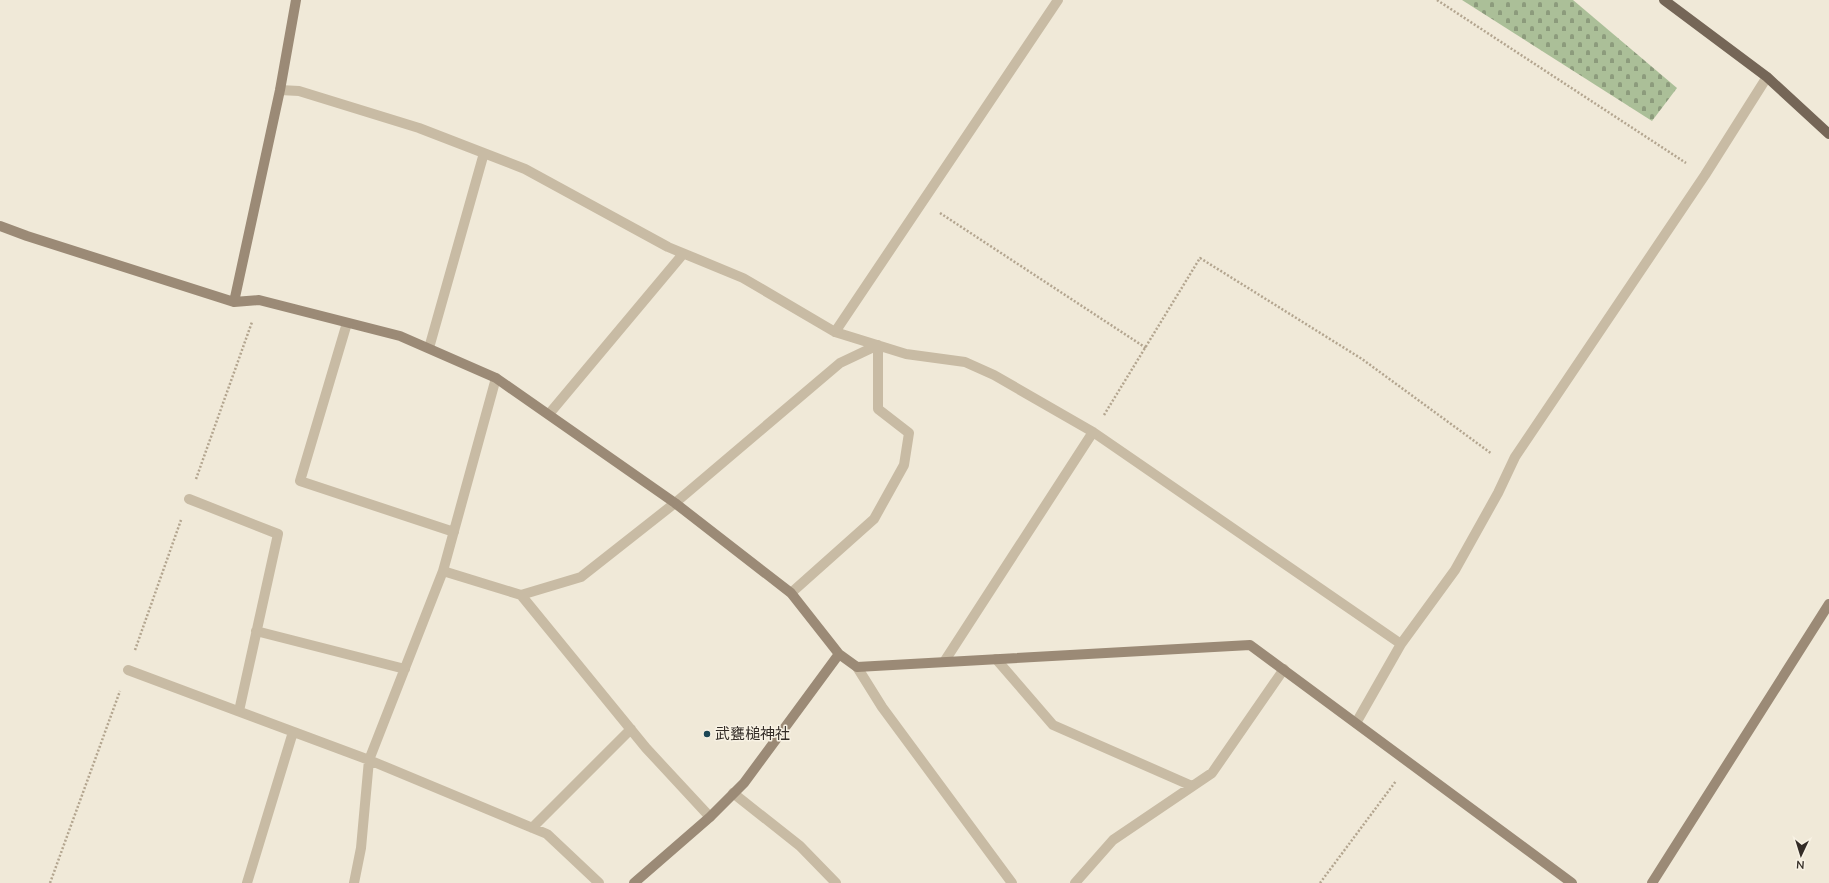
<svg xmlns="http://www.w3.org/2000/svg" width="1829" height="883" viewBox="0 0 1829 883" font-family="Mulish,'Noto Sans JP',sans-serif">
<style>
.cemetery{fill:url(#cemetery-stones)}
.lines{fill:none;stroke-linecap:round;stroke-linejoin:round}
.path{stroke:#b3a58f;stroke-width:2.5;stroke-dasharray:2 2;stroke-linecap:butt}
.street{stroke:#c8bba4;stroke-width:10}
.secondary{stroke:#9b8a76;stroke-width:10}
.primary{stroke:#756657;stroke-width:10}
.poi-dot{fill:#1c4654;stroke:#f8f2e4;stroke-width:1.5}
.labels{text-anchor:middle;stroke-width:3;stroke-linejoin:round;paint-order:stroke}
.poi-label{font-size:15px;fill:#332c26;stroke:#f8f2e4;text-anchor:start}
</style>
<defs>
<pattern id="cemetery-stones" width="16" height="16" patternUnits="userSpaceOnUse"><rect width="16" height="16" fill="#abbf98"/><path d="M2 7V4a2 2 0 0 1 4 0v3zM10 15v-3a2 2 0 0 1 4 0v3z" fill="#8c9b7c"/></pattern>
</defs>
<rect width="100%" height="100%" fill="#f0e9d8"/>
<path class="cemetery" d="M1462,0H1573L1677,88L1652,121Z"/>
<g class="lines">
<path class="path" d="M1437,0L1686,163
M940,213L1146,348
M1104,415L1200,258L1362,359L1492,454
M196,479L252,322
M135,650L181,520
M50,883L120,691
M1320,883L1396,781"/>
<path class="street" d="M280,90L299,91L419,128L525,169L668,247L743,278L835,332L906,354L965,362L994,375L1093,432L1401,644
M347,323L300,481L454,532
M835,332L1058,0
M429,348L484,153
M549,414L683,254
M189,499L278,534L239,711
M443,571L521,595L581,577L675,503L840,363L878,345V409L909,433L904,465L874,519L791,593
M521,595L646,748L710,817
M256,631L405,669
M996,659L1053,725L1192,786
M944,662L1093,432
M857,667L882,707L1012,883
M128,670L369,760L547,834L599,883
M1356,723L1401,644L1455,570L1498,493L1515,457L1705,175L1767,77
M733,793L800,846L836,883
M532,828L631,729
M247,883L293,732
M354,883L361,848L369,760L443,571L496,378
M1075,883L1113,840L1212,773L1284,669"/>
<path class="secondary" d="M0,226L27,236L234,302L259,300L400,336L496,378L675,503L791,593L839,654L857,667L1250,645L1572,883
M234,302L280,90L296,0
M634,883L710,817L744,783L839,654
M1652,883L1829,604"/>
<path class="primary" d="M1664,0L1767,77L1829,134"/>
</g>
<circle class="poi-dot" cx="707" cy="734" r="4"/>
<g class="labels">
<g class="poi-label">
<text x="715" y="739">武甕槌神社</text>
</g>
</g>
<g transform="translate(1801 855) rotate(184)" stroke="#f8f2e4" stroke-width="3" paint-order="stroke">
<path d="M0-3L7 15L0 10L-7 15Z" fill="#332c26"/>
<text y="-6" font-size="11" font-weight="bold" text-anchor="middle" fill="#332c26">N</text>
</g>
</svg>
